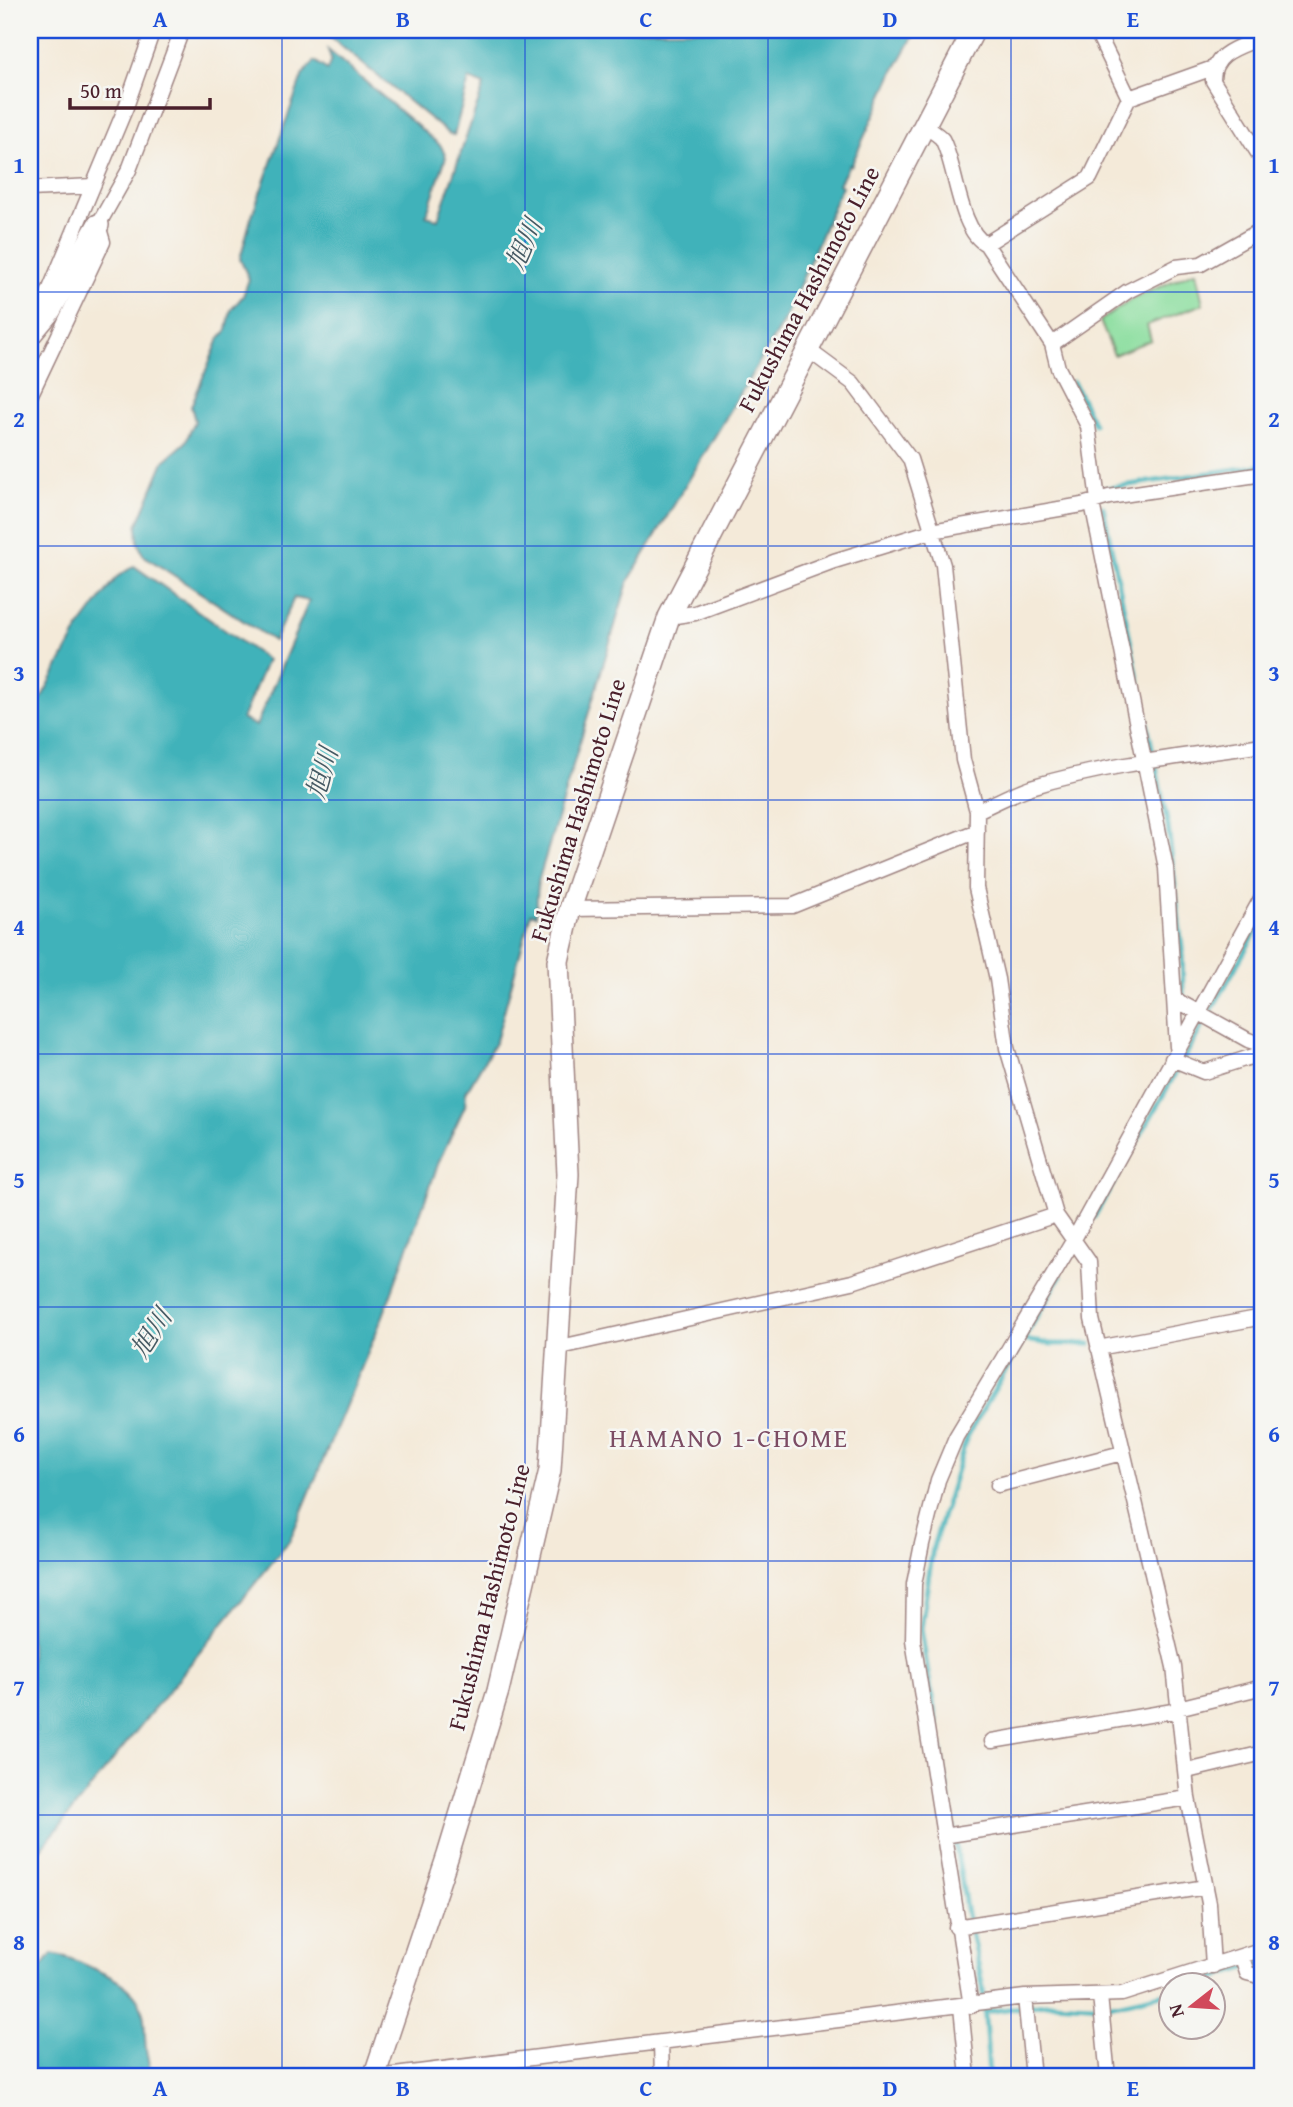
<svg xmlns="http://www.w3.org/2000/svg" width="1293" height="2107" viewBox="0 0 1293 2107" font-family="'Gentium Book Plus','Noto Serif JP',serif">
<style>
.green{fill:#8bde9f;stroke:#6a7e65;stroke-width:2}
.water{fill:#41b2ba;stroke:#466872;stroke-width:2}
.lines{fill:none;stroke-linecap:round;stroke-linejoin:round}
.stream{stroke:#41b2ba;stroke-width:5}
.street-casing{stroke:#9f8482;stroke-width:17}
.secondary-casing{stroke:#9f8482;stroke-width:24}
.street{stroke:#fff;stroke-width:14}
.secondary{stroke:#fff;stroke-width:21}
.grid{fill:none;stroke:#1d4ed8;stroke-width:2;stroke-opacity:0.55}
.labels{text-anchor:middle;stroke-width:5;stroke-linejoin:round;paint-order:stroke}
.street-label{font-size:24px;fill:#4a1f2b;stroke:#f6f6f2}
.water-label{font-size:26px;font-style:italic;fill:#465a64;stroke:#f6f6f2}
.neighbourhood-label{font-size:26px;letter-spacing:2px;fill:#7c4c64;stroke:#f6f6f2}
.neatline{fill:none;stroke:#1d4ed8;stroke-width:2.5}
.grid-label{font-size:23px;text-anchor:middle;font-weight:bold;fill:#1d4ed8}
</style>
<rect width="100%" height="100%" fill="#f6f6f2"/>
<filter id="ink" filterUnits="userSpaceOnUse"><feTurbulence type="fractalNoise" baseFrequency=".0143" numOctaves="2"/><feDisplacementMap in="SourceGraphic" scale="14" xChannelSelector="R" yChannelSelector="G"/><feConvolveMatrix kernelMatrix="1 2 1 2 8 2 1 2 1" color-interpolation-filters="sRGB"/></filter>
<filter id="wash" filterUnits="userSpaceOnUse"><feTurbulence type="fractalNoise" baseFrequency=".00686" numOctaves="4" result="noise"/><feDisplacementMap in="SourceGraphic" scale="28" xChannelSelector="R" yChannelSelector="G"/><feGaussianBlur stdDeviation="1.57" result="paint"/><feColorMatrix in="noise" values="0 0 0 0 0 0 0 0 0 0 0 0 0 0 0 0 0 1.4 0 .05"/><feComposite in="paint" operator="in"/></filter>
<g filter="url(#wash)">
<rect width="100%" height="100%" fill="#f4ead9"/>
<path class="green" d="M1196,271L1203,304L1147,325L1151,340L1114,355L1100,321L1134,298Z"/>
<path class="water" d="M331,30H917L894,71L851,166L849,165L839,184L842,186L786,317L628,582L538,882L536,915L531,913L496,1041L466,1092L465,1106L440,1159L383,1316L290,1540L30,1863V1219L38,1205L37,1198L30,1195V719L79,628L117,577L134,566L267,660L242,719L256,726L309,601L294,598L274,641L143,555L138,542L137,526L164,461L185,443L195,421L191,406L219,339L227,330L231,310L243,296L249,279L240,259L251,218L303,74L315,61L327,70L331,60L328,50L441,146L446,157L426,216L438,219L484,85L469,79L454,135L449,134L330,37Z
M52,1954C71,1957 86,1965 103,1973C165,2002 133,2028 153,2077H30V1983Z"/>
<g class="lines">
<path class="stream" d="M1195,260L1223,244
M1073,382L1094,424
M1102,492V489L1263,465
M1103,507L1168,826L1182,948L1183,995
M1094,1217L1263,919
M1023,1340L1051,1344H1090
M1196,1984L1263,1962
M985,2012L1053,2003L1108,2006L1170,1992
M989,2077L983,1987L967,1914L921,1629L933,1547L967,1437L1060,1277"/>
</g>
</g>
<g filter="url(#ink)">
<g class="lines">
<defs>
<path id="street" d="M1096,30L1129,98
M1263,37C1240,47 1212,52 1213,81L1263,161
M924,126C930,130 938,134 942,139C956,164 959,231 986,244L1052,344L1058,368L1088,426L1098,500
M30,189L93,186
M986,244L1090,178L1129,98L1213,68
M42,308L126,107L153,30
M1052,344L1128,291L1176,267L1201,264L1263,229
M807,349L853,383L910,459L943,565L963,760L977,811L976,888L997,979L1007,1048L1056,1215L1089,1262L1092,1319L1174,1667L1188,1798L1209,1903L1213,1966
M30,396L103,242L98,225L129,170L182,30
M1092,503L1166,868L1177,1047
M669,617L695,613L834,561L932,531L1082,505L1109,497L1263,474
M977,811C995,803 1013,793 1031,787C1106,764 1186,756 1263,745
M570,909L792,906L977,831
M1176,1000L1248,1040L1263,1045
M1172,1059L1204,1072L1263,1053
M556,1348L852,1282L1056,1215
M1098,1348L1263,1317
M998,1485L1122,1453
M1178,1708L1263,1687
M992,1741L1179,1710
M1187,1771L1263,1753
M943,1836L1188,1798
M956,1927L1206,1887
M1242,1957L1247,1973L1263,1977
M1100,1996L1108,2077
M1025,1997L1033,2077
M971,2006L913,1640L914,1584L922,1544L938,1480L956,1437L1073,1241L1263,895
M961,2007L968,2077
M661,2043L662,2077
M378,2077L1025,1997L1122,1994L1263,1949
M1187,2077H1190"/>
<path id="secondary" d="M30,335L50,311L98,225
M374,2077L448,1855L498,1691L550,1470L568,1174L558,961L570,909L669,617L974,30"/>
</defs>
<use href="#street" class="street-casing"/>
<use href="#secondary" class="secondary-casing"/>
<use href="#street" class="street"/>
<use href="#secondary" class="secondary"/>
</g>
</g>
<path class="grid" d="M282,30V2077M525,30V2077M768,30V2077M1011,30V2077M30,292H1263M30,546H1263M30,800H1263M30,1054H1263M30,1307H1263M30,1561H1263M30,1815H1263"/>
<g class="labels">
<g class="street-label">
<text transform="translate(809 289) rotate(-62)" y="8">Fukushima Hashimoto Line</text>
<text transform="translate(578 810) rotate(-73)" y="8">Fukushima Hashimoto Line</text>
<text transform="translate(489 1597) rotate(-76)" y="8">Fukushima Hashimoto Line</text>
</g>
<g class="water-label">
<text transform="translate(524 244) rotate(-66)" y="9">旭川</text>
<text transform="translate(322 773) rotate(-74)" y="9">旭川</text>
<text transform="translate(151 1333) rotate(-57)" y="9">旭川</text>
</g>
<g class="neighbourhood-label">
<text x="729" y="1447">HAMANO 1-CHOME</text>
</g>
</g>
<rect width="1293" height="2107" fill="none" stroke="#f6f6f2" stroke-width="77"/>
<g transform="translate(1192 2006) rotate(253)"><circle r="33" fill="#f6f6f2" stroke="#b1a0a2" stroke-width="2"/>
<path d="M0-5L12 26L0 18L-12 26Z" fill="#d1495b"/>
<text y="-10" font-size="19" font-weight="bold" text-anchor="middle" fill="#4a1f2b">N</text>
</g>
<path d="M70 98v10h140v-10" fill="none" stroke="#4a1f2b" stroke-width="3.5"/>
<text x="80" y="98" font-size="21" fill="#4a1f2b" stroke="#f6f6f2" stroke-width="5" paint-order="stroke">50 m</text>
<rect x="38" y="38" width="1216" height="2030" class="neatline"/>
<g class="grid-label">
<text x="160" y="27">A</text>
<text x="403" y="27">B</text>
<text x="646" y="27">C</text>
<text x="890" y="27">D</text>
<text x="1133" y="27">E</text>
<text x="19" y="173">1</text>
<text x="1274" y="173">1</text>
<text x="19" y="427">2</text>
<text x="1274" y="427">2</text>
<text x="19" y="681">3</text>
<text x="1274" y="681">3</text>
<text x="19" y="935">4</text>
<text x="1274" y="935">4</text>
<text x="19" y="1188">5</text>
<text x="1274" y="1188">5</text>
<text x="19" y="1442">6</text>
<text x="1274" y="1442">6</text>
<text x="19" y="1696">7</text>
<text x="1274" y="1696">7</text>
<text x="19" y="1950">8</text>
<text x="1274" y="1950">8</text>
<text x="160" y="2096">A</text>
<text x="403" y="2096">B</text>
<text x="646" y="2096">C</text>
<text x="890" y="2096">D</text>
<text x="1133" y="2096">E</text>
</g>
</svg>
